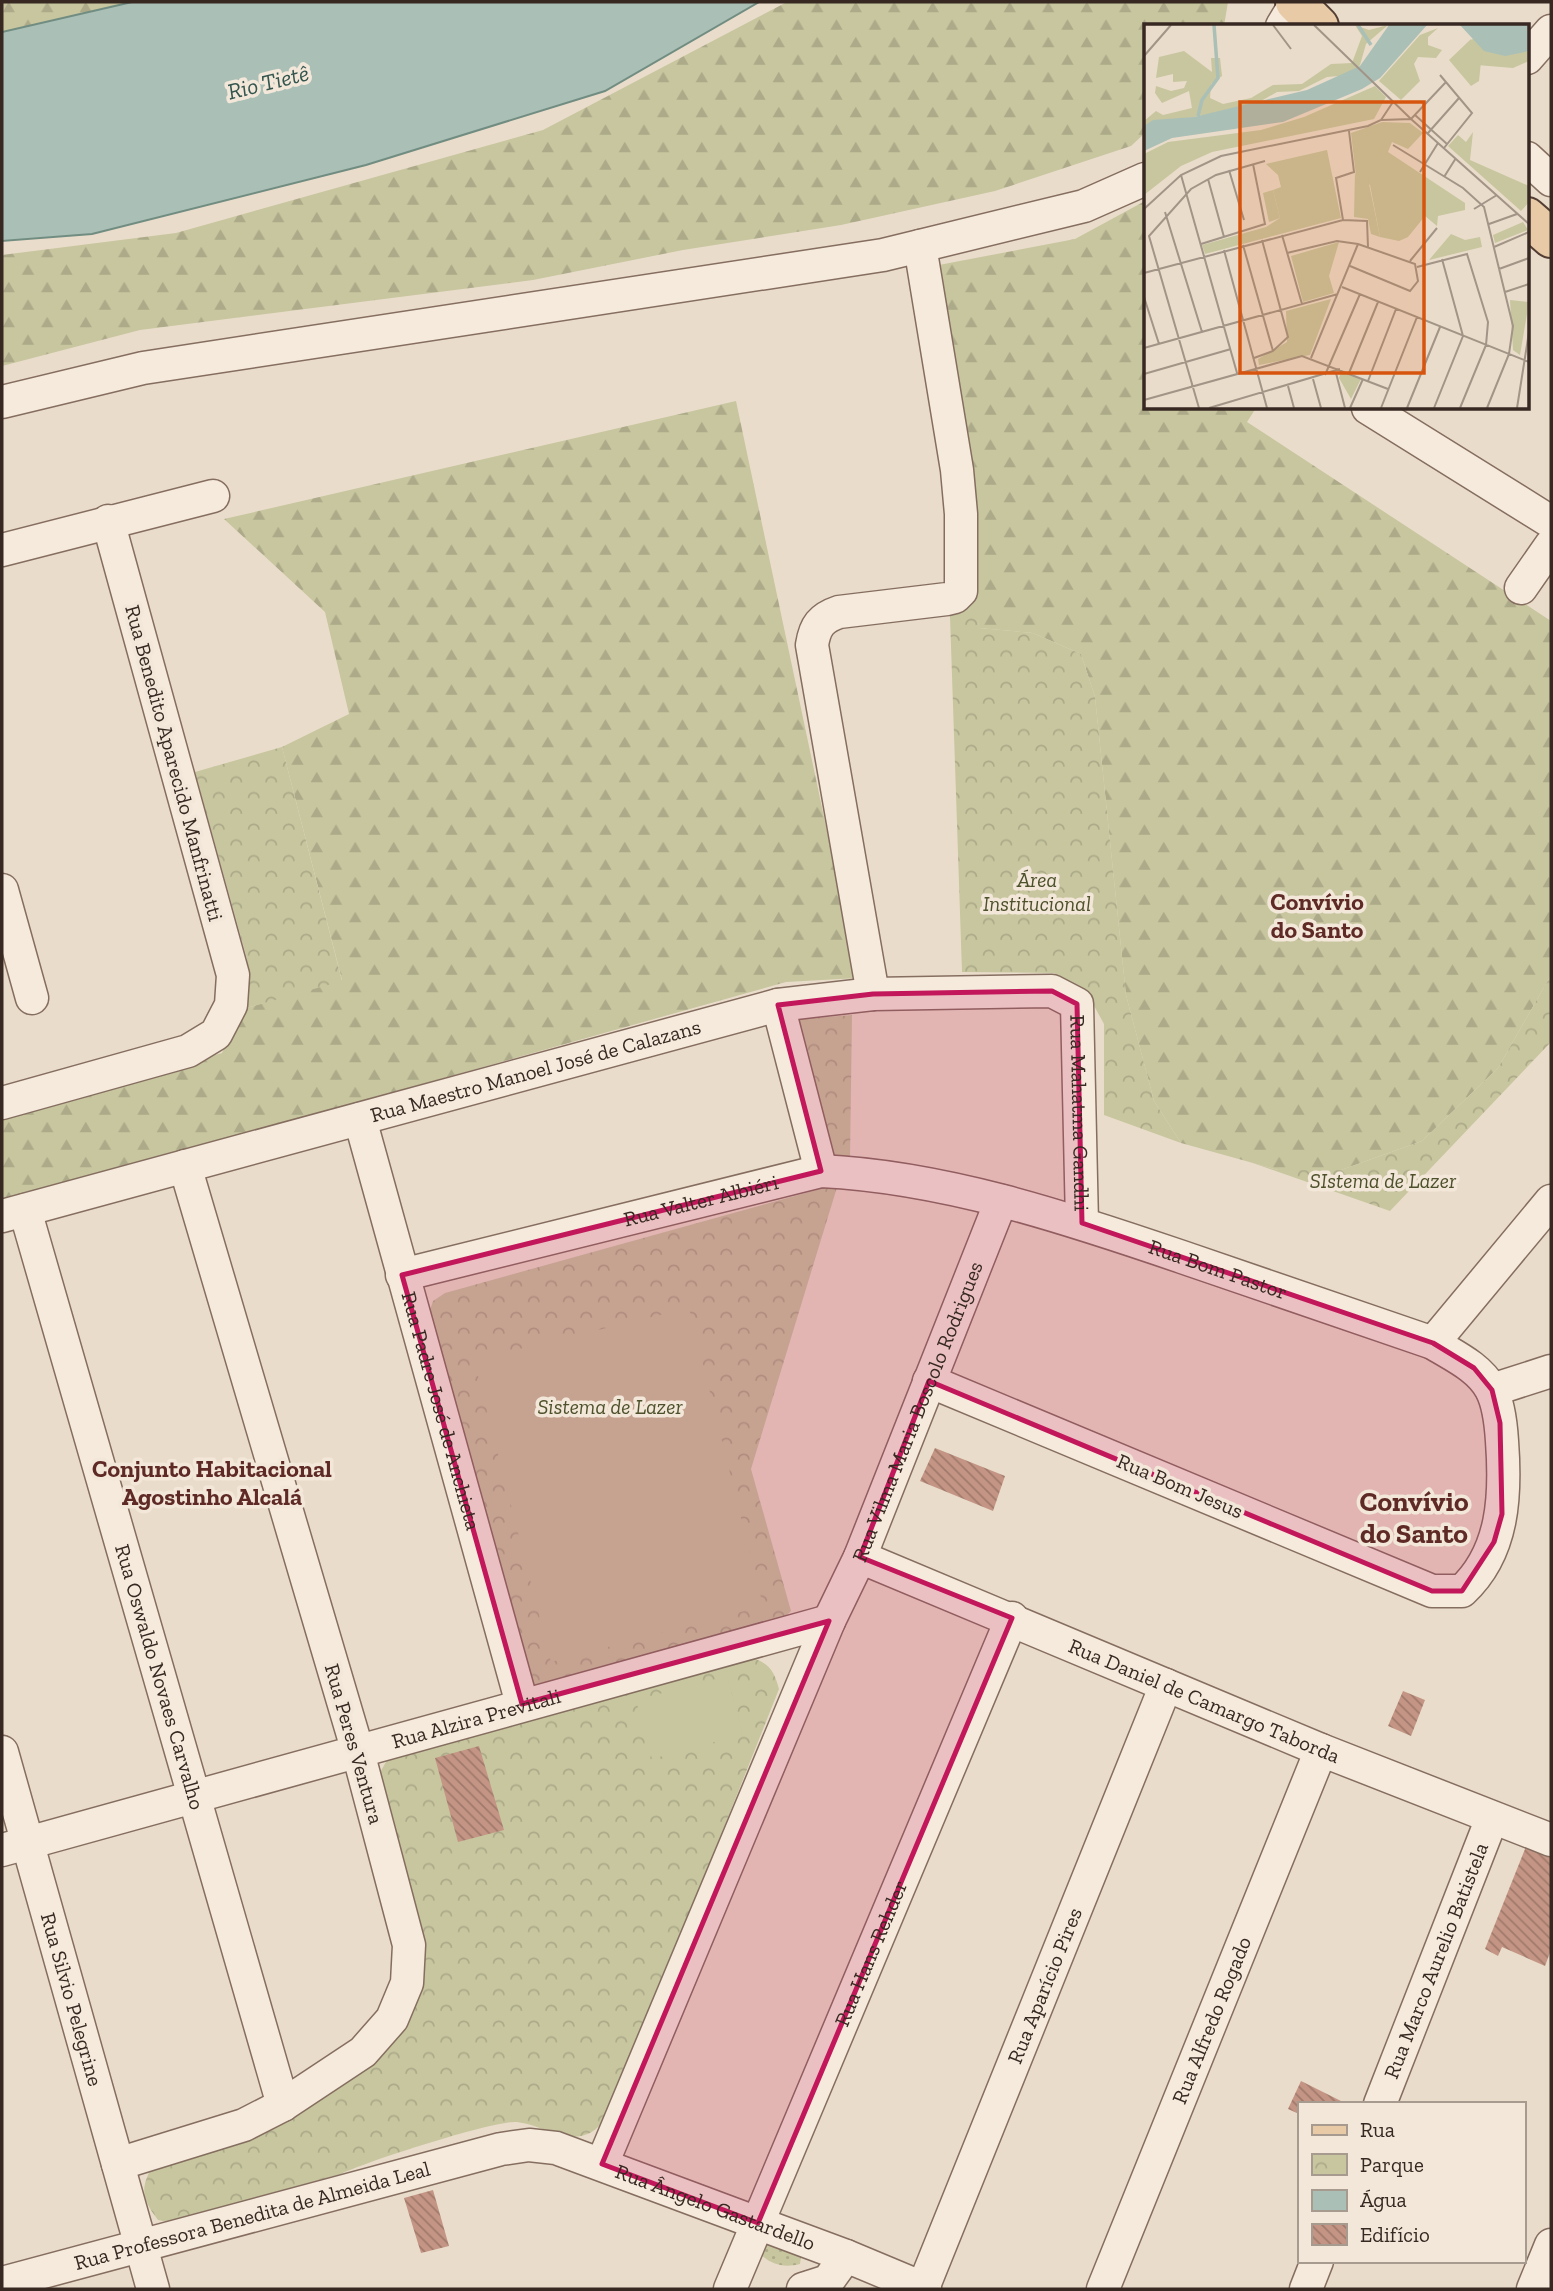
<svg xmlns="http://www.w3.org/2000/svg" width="1553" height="2291" viewBox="0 0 1553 2291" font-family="'Zilla Slab',serif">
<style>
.grass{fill:url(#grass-dots)}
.forest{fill:url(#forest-firs)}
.park{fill:url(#park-crowns)}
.pitch{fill:#c7c69f}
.water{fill:#aabfb6;stroke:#718d82;stroke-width:2}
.building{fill:url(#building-back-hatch)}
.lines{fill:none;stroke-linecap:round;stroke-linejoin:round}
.minor-casing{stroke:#856e60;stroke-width:35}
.major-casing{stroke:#533e34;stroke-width:42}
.minor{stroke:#f5eadc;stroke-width:32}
.major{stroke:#e8caa7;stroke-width:38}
.marked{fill:#c2185b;fill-opacity:0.2;stroke:#c2185b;stroke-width:5;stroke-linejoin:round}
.labels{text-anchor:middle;stroke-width:7;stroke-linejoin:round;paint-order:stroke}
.street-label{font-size:21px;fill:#372922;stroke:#f2e7d9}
.park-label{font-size:21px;font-style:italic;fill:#4d512b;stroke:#f2e7d9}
.water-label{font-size:23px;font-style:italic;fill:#33554e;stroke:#f2e7d9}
.quarter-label{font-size:24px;font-weight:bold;fill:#5f2a26;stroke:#f2e7d9}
.district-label{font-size:28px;font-weight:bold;fill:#5f2a26;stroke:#f2e7d9}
.inset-river{fill:none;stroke:#aabfb6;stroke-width:3.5}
.inset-road{fill:none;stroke:#a29487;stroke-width:2}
.view{fill:#d6540e;fill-opacity:0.15;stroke:#d6540e;stroke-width:3.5}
.inset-edge{fill:none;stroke:#372922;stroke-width:3.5}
</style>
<defs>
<pattern id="grass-dots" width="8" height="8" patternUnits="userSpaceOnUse" patternTransform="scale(1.75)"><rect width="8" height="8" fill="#c7c69f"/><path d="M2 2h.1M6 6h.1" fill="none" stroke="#acaa89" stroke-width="1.8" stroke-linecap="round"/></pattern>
<pattern id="forest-firs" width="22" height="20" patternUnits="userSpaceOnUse" patternTransform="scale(1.75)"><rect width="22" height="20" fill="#c7c69f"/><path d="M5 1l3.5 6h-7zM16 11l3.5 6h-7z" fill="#acaa89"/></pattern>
<pattern id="park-crowns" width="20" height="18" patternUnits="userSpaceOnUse" patternTransform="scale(1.75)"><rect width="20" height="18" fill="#c7c69f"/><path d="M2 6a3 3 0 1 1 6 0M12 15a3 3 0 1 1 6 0" fill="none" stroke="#acaa89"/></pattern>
<pattern id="building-back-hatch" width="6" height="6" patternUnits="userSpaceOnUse" patternTransform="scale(1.75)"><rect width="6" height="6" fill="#c49584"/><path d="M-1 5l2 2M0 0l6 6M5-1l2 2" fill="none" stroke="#a07a6c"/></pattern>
</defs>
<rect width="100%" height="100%" fill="#eadcca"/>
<path class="grass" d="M762,2241L801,2257L800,2264C784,2268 772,2265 760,2254Z"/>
<path class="forest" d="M2,2H146L2,103Z
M787,2H1228L1224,26H1145V133L1131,146L995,191L841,225L683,250L533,280L140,330L2,366V255L176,233L543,130Z
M1145,201V408H1256L1247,422L1551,621V975L1498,1068L1422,1141L1341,1170H1278L1181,1143L1154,1101L1126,995L1095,697L1081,654L1033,633L979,628L939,265L1075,239Z
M736,401L858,978L786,982L2,1202V1115L222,1053L243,1009L342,980L282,747L349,714L325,612L224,519Z"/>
<path class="park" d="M976,583L979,628L1033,633L1081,654L1095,697L1126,995L1154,1101L1181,1143L1104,1115V1024L1086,991L1054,973L962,972L950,616L962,608Z
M282,747L342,981L243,1009L247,959L195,772Z
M1551,975V1042L1390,1211L1250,1162L1278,1170H1341L1422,1141L1498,1068Z
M852,1015L850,1158L823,1155L788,1020Z
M838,1184L751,1469L791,1611L772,1630L533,1691L428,1316L433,1301L445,1293Z
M750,1657C769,1663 774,1670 779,1689L612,2109C602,2122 598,2132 581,2136C560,2140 538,2124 517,2122C495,2120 365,2162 341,2174L168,2222L158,2220C144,2201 139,2191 151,2169L401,2023L378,1776L387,1760Z"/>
<path class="pitch" d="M689,1308L763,1606L551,1662L474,1360Z
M727,1676L743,1734L652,1759L636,1700Z"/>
<path class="water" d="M132,2H759L605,91L366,165L92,234L2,241V32Z"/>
<path class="building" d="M935,1448L1005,1476L993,1511L920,1481Z
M1403,1691L1425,1700L1411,1736L1388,1726Z
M479,1746L504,1830L458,1842L435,1758Z
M1527,1844L1551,1853V1950L1545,1966L1502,1947L1498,1956L1485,1949Z
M1301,2081L1347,2104H1299V2114L1288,2109Z
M433,2190L449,2246L421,2253L404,2198Z"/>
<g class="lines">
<defs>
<g id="minor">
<path d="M1282,26L1296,3"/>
<path d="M1527,58L1551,31"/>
<path d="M1527,158L1551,180"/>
<path d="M2,402L143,368L883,255L1084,206L1145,179"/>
<path d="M1368,408L1551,522"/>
<path d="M2,550L213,496"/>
<path d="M1521,588L1551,545"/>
<path d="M2,890L32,998"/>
<path d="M873,994L812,645C815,626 821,618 839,612L947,599L955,597L961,591V514L957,470L920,246"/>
<path d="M778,1005L821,1171"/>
<path d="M2,1103L188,1051L216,1034L231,1005L233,975L108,521"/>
<path id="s1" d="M360,1119L522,1704"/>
<path id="s2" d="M25,1210L283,2105"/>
<path id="s3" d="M2,1216L778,1005L873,994L1052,991L1077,1004L1082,1223"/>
<path id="s4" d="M402,1275L821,1171C944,1177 1065,1217 1182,1257C1265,1286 1349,1314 1433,1343C1454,1356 1479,1367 1491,1389C1499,1404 1501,1425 1502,1441C1506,1495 1504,1552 1462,1591H1432L929,1381"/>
<path d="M1433,1343L1551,1201"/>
<path d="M1492,1390L1551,1371"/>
<path id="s5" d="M860,1557L1321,1750L1551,1840"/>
<path id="s6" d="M2,1752L153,2289"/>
<path id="s7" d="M2,1850L829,1621"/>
<path id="s8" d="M1380,2104L1492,1818"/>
<path d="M118,2164L244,2125L283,2105L363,2052L392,2019L407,1983L409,1945L358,1752L185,1166"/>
<path id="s9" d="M602,2164L829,1621L860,1557L1001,1201"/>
<path id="s10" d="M2,2283L501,2149L529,2145L556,2148L846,2256L925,2289"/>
<path id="s11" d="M923,2288L1166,1685"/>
<path id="s12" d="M730,2289L1012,1618"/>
<path d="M803,2289L828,2281L846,2256"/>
<path id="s13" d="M1103,2289L1321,1750"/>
<path d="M1306,2289L1317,2261"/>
<path d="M1533,2289L1551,2245"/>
</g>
<path id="major" d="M1295,2L1319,26
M1527,217L1551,238"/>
</defs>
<use href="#minor" class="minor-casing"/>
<use href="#major" class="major-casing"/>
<use href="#minor" class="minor"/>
<use href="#major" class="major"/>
</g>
<path class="marked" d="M1052,991L1077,1004L1082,1223L1433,1343L1474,1368L1492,1390L1500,1423L1502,1514L1494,1542L1462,1591H1432L929,1381L860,1557L1012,1618L758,2223L602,2164L829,1621L522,1704L402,1275L821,1171L778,1005L873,994Z"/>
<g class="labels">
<g class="street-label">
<text transform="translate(174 763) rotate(75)" y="7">Rua Benedito Aparecido Manfrinatti</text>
<text dy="7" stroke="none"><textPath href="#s3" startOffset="553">Rua Maestro Manoel José de Calazans</textPath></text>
<text dy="7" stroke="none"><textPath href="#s3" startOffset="1216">Rua Mahatma Gandhi</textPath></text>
<text dy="7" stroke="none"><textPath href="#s4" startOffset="308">Rua Valter Albiéri</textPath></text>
<text dy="7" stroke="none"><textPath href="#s4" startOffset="842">Rua Bom Pastor</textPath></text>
<text dy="7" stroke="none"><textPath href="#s1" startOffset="303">Rua Padre José de Anchieta</textPath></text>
<text dy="7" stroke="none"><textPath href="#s9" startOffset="816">Rua Vilma Maria Boscolo Rodrigues</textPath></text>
<text transform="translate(1180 1486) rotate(23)" y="7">Rua Bom Jesus</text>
<text dy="7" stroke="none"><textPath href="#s2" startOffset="486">Rua Oswaldo Novaes Carvalho</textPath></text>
<text dy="7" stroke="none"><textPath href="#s5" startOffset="373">Rua Daniel de Camargo Taborda</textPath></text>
<text dy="7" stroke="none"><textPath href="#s7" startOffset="492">Rua Alzira Previtali</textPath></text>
<text transform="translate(354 1744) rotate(74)" y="7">Rua Peres Ventura</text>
<text dy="7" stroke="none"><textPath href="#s12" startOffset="364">Rua Hans Rehder</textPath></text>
<text dy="7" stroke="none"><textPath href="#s8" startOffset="154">Rua Marco Aurelio Batistela</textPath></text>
<text dy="7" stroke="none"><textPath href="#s11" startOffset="326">Rua Aparício Pires</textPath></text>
<text dy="7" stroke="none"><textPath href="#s6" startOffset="257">Rua Silvio Pelegrine</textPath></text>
<text dy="7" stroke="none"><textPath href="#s13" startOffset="290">Rua Alfredo Rogado</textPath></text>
<text dy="7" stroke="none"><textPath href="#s10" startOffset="742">Rua Ângelo Gastardello</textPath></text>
<text dy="7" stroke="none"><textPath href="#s10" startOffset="259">Rua Professora Benedita de Almeida Leal</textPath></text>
</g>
<g class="park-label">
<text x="1037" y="887">Área<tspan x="1037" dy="24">Institucional</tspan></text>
<text x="1383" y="1188">SIstema de Lazer</text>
<text x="610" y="1414">Sistema de Lazer</text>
</g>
<g class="water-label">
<text transform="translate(268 82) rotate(-14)" y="8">Rio Tietê</text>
</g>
<g class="quarter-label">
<text x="1317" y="910">Convívio<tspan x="1317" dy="28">do Santo</tspan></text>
<text x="212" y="1477">Conjunto Habitacional<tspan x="212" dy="28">Agostinho Alcalá</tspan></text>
</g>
<g class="district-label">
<text x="1414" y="1511">Convívio<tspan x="1414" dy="32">do Santo</tspan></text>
</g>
</g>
<g transform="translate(1144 24)">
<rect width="385" height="385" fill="#eadcca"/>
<path d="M211,1L225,6L244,1L222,20L216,41L207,51L183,53L155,67L133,68L110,81L0,103V97L12,87L19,91L48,84L45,67L18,79L11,69L12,62L27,67L40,64L43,57L29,58V50L12,54L15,33L40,27L68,48L67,34H76L78,52L67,60L66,74L79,80L107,74L129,61L158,60L187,40L208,39L218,12ZM294,4L284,13V21L298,26L292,34L274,33L270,40L276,57L257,76L235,57L276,11ZM330,14L385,22V37L369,44L333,41L326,17ZM231,62L242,73L230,95L68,128L37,142L0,171V130L24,118L117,106L160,93ZM238,98L266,99L279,109L264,125L248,118L244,128L321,179V186L294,192L293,202L281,192L264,213L255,217L236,213L226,161L212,152L207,109ZM329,108L326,136L385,162V178L377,187L304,122L314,111L322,118ZM183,126L197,194L61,230L58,221L122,203L136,194L129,166L137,163L134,151L122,140ZM307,210L321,216L336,213L338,223L285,236Z" fill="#c7c69f"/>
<path d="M327,15L338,28L335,57L327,62L305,36ZM211,147L212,152L224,155L236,213L227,210L224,195L210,193ZM129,166L136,194L125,198L119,169ZM379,198L384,206L351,219L349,211ZM195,218L185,252L190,269L159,278L147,232ZM187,275L166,331L115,341L114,335L143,318L142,287ZM366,276L385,278L376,331L369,326ZM197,348L217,355L207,375L195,354Z" fill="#c7c69f"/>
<path d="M177,233L186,268L161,275L152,239Z" fill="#c7c69f"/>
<path d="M245,1H283L236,54L218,65L139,98L28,114L0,127V102L9,96L50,93L163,66L216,42ZM316,1H385V27L361,32L340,27Z" fill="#aabfb6"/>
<path class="inset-river" d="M214,1L227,21M54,92L58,76L74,54L70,1"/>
<path class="inset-road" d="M129,1L147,25M170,1L267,95L385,200M0,32L27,1M296,51L328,89L300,124M271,91L303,120M237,96L267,95L302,58M284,109L315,74M249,121L319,164L340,183L369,302L365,330L343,384M85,146L100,196M276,148L294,119M37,151L93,349M300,153L312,134M64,155L80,213M0,185L37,151L77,132L224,102L237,96L249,78M330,185L353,171M21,188L58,308M199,196L192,154L210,148L205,107M345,200L373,190M138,211L158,280M57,220L121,200L109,140M99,221L129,327M350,223L385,208M80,226L123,384M143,229L193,217L214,220L271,240L274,257L266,267L206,242M266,237L293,204M273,243L323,230L344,298L342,321L316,384M355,245L385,234M0,249L199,196L223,197L224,223M198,263L385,338M361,268L385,260M0,273L15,320M0,324L194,270M110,334L129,327L144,313L118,216M167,334L214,220M192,349L201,384M205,349L234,278M0,350L87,325M181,351L216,270M169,355L177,384M224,357L252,285M144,362L150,384M0,376L158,332L244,365M55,384L5,212L47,165L72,151L121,137M65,384L196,345M206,384L219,355M237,384L273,293M263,384L296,303M290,384L319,312L298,235M373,384L385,308"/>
<path class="view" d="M96,78H280V349H96Z"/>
<rect width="385" height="385" class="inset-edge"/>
</g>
<rect width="1553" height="2291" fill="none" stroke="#372922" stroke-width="7"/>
<rect x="1298" y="2102" width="228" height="161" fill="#f2e7d9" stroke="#a79b90" stroke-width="2"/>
<rect x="1312" y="2125" width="35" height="10" fill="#e8caa7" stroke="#a79b90" stroke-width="2"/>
<text x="1360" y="2137" font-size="21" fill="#372922">Rua</text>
<rect x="1312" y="2154" width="35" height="21" fill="url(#park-crowns)" stroke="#a79b90" stroke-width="2"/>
<text x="1360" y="2172" font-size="21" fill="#372922">Parque</text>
<rect x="1312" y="2190" width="35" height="21" fill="#aabfb6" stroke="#a79b90" stroke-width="2"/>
<text x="1360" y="2207" font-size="21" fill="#372922">Água</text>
<rect x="1312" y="2224" width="35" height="21" fill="url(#building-back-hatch)" stroke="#a79b90" stroke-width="2"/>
<text x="1360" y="2242" font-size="21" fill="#372922">Edifício</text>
</svg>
